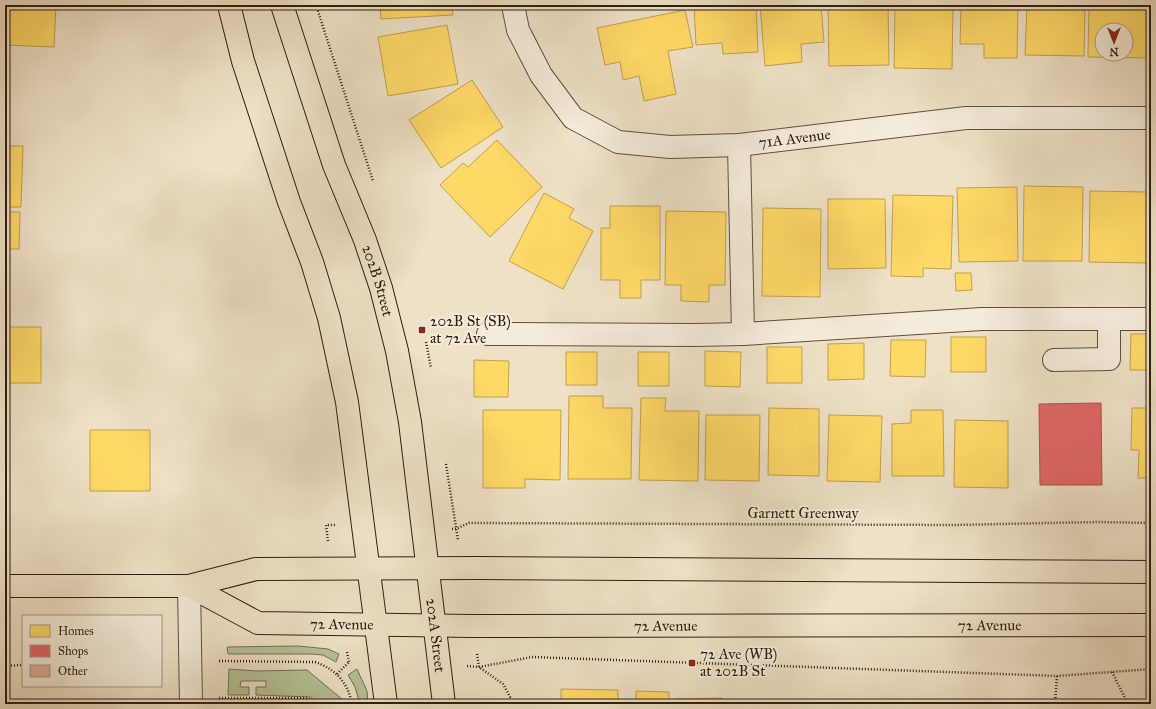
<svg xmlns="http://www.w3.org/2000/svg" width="1156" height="709" font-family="'IM FELL Great Primer',serif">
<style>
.green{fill:#b5c397;stroke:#717154}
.homes{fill:#ffd966;stroke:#c0a14d;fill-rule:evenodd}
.shops{fill:#e06666;stroke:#aa514d}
.building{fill:#e3ae9f;stroke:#2d1f12}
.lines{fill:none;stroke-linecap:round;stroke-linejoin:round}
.minor-casing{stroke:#5d503f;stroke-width:24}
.major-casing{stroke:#2d1f12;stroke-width:24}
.path{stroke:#2d1f12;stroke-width:2.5;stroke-dasharray:1 2;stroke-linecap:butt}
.minor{stroke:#f4ecda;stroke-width:22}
.major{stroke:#eee1c6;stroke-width:22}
.poi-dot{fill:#8f2418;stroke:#f4ecda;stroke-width:1.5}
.labels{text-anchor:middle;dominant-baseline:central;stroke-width:4;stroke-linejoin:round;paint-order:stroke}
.street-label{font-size:15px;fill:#2d1f12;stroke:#f4ecda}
.poi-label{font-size:15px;fill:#2d1f12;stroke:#f4ecda;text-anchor:start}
</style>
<rect width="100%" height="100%" fill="#eee1c6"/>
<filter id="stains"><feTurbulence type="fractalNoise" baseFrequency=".005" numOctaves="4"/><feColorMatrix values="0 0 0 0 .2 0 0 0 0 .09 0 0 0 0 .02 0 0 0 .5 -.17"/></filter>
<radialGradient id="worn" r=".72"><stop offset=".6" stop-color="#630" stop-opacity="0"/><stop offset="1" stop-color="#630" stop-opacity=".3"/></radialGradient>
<path class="green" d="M 298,646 L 328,649 L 339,654 L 336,662 L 323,655 L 312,654 L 228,654 L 227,647 Z
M 229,669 L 256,671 L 307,670 L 343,700 L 344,704 L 316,704 L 316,701 L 310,697 L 256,695 L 256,687 L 266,687 L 266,681 L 241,681 L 240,687 L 249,687 L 249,695 L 228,695 Z
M 357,669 L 367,691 L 368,704 L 360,704 L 355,687 L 348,675 Z"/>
<path class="homes" d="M 5,5 L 56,5 L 54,47 L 5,45 Z
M 380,5 L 452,5 L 453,15 L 381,19 Z
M 694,5 L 756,5 L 758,52 L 723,54 L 722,43 L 696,45 Z
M 760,5 L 821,5 L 824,42 L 801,44 L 802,62 L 765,66 Z
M 828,5 L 888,5 L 889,65 L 829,66 Z
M 895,5 L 953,5 L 952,69 L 894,68 Z
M 961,5 L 1018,5 L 1017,58 L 984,58 L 984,44 L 960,44 Z
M 1027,5 L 1085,5 L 1084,56 L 1025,55 Z
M 1089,5 L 1150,5 L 1149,58 L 1088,57 ZM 1102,30 L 1126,30 L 1126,54 L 1102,54 Z
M 685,10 L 693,47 L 668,51 L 676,94 L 644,101 L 639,76 L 623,80 L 620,62 L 605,65 L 597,28 Z
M 447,25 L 458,84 L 388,96 L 378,37 Z
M 472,80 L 503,127 L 441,168 L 409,120 Z
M 497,140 L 542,187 L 490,237 L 440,185 L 463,163 L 468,167 Z
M 5,146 L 23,146 L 21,207 L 5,207 Z
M 1024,186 L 1083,187 L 1082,261 L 1023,261 Z
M 1017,187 L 1018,261 L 959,262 L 957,188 Z
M 1090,191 L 1148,192 L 1147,263 L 1089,262 Z
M 544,193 L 574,209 L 569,218 L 593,231 L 563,289 L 509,261 Z
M 893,195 L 953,196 L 951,269 L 923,268 L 923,277 L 891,276 Z
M 828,199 L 885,199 L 886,268 L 828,269 Z
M 610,206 L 660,206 L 660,280 L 641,280 L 641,298 L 620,298 L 620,280 L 601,280 L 601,228 L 610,228 Z
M 763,208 L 821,209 L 820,297 L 762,296 Z
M 666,211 L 726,212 L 725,285 L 709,285 L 709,302 L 681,301 L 681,285 L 665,285 Z
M 5,212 L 20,212 L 19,249 L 5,249 Z
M 955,273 L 971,273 L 972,290 L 956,291 Z
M 5,327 L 41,327 L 41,383 L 5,383 Z
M 1131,334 L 1151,334 L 1151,370 L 1130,370 Z
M 951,337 L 986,337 L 986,372 L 951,372 Z
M 891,340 L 926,340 L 925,377 L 890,376 Z
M 864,343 L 864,379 L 828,380 L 828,344 Z
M 767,347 L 802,347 L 802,383 L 767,383 Z
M 705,351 L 741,352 L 740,387 L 705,386 Z
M 566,352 L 597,352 L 597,385 L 566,385 Z
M 638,352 L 669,352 L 669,386 L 638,386 Z
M 474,360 L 509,361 L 508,397 L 474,397 Z
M 569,396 L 603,396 L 603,408 L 632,408 L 631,479 L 568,479 Z
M 641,398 L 666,398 L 665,411 L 699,411 L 698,481 L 639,480 Z
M 769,408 L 819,409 L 819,476 L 768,475 Z
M 1132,408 L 1151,408 L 1151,478 L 1138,478 L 1139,450 L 1131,450 Z
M 483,410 L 561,410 L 560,480 L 525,479 L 525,488 L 483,488 Z
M 911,410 L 943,410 L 944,476 L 892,476 L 892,424 L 911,423 Z
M 706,415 L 760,415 L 759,481 L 705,480 Z
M 829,415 L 882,416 L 880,482 L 827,481 Z
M 955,420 L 1008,421 L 1008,488 L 954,487 Z
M 90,430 L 150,430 L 150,491 L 90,491 Z
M 561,689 L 618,690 L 618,703 L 632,704 L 561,704 Z
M 636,691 L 669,692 L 669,704 L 636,704 Z
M 722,698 L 722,704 L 676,704 L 676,699 Z
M 838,700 L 878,700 L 878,704 L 838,704 Z
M 958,701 L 958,704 L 887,704 L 887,702 Z
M 731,703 L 790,704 L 731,704 Z
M 986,703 L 1038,704 L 986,704 Z"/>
<path class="shops" d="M 1101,403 L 1102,485 L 1040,485 L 1039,404 Z"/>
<path class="building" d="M 229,703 L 303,704 L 229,704 Z"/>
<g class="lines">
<g class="minor-casing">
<g id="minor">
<path id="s1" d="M 513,5 L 518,30 L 541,75 L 573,118 L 618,142 L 670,147 L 739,145 L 966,118 L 1151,118"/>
<path d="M 739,145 L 743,334"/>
<path d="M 488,334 L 695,335 L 743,334 L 982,319 L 1151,319"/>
<path d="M 1054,360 L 1109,359 L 1109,319"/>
<path d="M 189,586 L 191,704"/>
</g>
</g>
<g class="major-casing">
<g id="major">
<path d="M 229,5 L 243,61 L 289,202 L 312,262 L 329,318 L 347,402 L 386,704"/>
<path id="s2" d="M 282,5 L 334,165 L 365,240 L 381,288 L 397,351 L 410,422 L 444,704"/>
<path d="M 5,586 L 189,586 L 256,569 L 479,568 L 1151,572"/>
<path id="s3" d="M 189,586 L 258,623 L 472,626 L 1151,625"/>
</g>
</g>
<path class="path" d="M 316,5 L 373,181
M 426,342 L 431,368
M 446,464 L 458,540
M 452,529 L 456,529 L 469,523 L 953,525 L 1099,522 L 1151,523
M 328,541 L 326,525 L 335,525
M 347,652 L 349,662
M 477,654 L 479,667 L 503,684 L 514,704
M 219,661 L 315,662 C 336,669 348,683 352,704
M 5,666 L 23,665
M 467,666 L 479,667 L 532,657 L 1057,676 L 1151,669
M 1112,672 L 1128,704
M 337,674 L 349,662
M 219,698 L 308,698 L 313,704
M 1055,704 L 1057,676"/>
<use href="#minor" class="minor"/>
<use href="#major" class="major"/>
</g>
<g class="poi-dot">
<rect x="418" y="326" width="8" height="8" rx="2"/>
<rect x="688" y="659" width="8" height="8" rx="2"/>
</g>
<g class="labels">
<g class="street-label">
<text stroke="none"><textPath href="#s1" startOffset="358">71A Avenue</textPath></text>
<text stroke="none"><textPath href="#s2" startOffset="292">202B Street</textPath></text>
<text x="803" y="513">Garnett Greenway</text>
<text stroke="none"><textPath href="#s3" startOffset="162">72 Avenue</textPath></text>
<text stroke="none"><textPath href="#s3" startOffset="486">72 Avenue</textPath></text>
<text stroke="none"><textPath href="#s3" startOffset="810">72 Avenue</textPath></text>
<text stroke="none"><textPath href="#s2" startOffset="652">202A Street</textPath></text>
</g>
<g class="poi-label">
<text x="430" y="321">202B St (SB)<tspan x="430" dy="17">at 72 Ave</tspan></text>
<text x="700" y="654">72 Ave (WB)<tspan x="700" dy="17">at 202B St</tspan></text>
</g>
</g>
<rect width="1156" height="709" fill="none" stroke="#eee1c6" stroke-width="20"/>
<rect x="6" y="6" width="1144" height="697" fill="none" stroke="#2d1f12" stroke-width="2"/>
<rect x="10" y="10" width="1136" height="689" fill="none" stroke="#2d1f12"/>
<rect x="22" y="615" width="140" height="72" fill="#f4ecda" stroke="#a49a8a"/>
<rect x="30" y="625" width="20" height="12" fill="#ffd966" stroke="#a49a8a"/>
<text x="58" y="635" font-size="12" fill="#2d1f12">Homes</text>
<rect x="30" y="645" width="20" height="12" fill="#e06666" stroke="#a49a8a"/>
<text x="58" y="655" font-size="12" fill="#2d1f12">Shops</text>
<rect x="30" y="665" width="20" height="12" fill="#e3ae9f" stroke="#a49a8a"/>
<text x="58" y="675" font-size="12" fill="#2d1f12">Other</text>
<g transform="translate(1114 42) rotate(180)"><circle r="19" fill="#f4ecda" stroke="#a49a8a"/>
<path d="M0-3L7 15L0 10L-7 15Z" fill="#8f2418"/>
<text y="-6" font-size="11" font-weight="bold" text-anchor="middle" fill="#2d1f12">N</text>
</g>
<rect width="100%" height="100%" filter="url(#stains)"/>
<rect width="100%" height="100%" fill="url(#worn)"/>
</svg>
